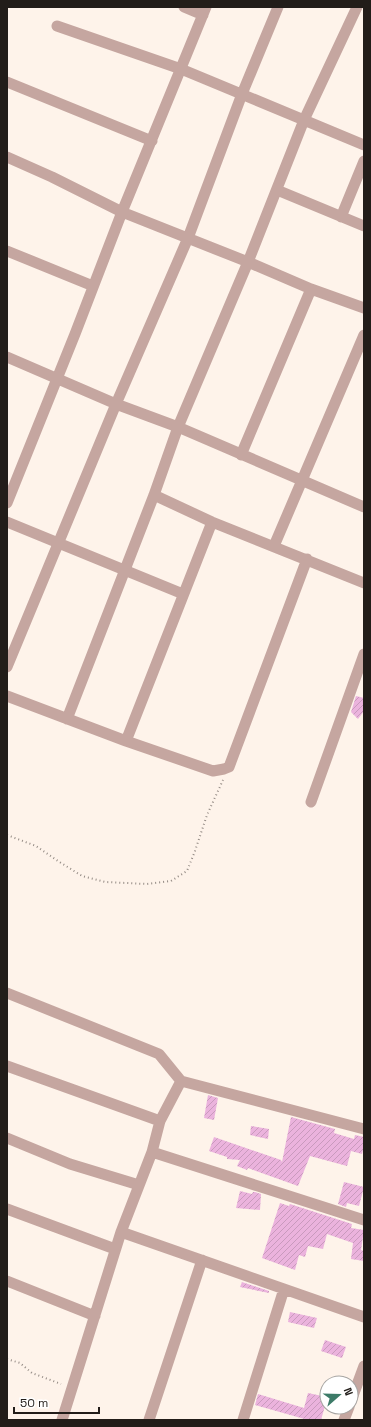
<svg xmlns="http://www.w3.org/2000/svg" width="371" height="1427" font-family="'Space Grotesk',sans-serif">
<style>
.building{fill:url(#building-hatch)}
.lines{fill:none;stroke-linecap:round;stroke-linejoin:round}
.path{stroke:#958c86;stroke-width:2;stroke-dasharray:1 3;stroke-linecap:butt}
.street{stroke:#c5a6a0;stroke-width:11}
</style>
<defs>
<pattern id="building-hatch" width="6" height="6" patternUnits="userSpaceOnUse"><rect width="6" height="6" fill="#ebb3dd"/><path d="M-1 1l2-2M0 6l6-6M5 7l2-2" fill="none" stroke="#c99abd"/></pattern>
</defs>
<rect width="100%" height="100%" fill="#fef3ea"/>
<path class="building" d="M 356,696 L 364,698 L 364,711 L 358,719 L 351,712 Z
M 208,1095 L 218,1098 L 214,1120 L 204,1118 Z
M 291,1117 L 335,1129 L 334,1133 L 354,1139 L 355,1135 L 364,1137 L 364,1146 L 362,1154 L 351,1151 L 347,1166 L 310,1156 L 298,1186 L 248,1168 L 247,1170 L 237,1166 L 240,1160 L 227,1159 L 227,1157 L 209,1151 L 214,1137 L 281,1160 L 282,1162 Z
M 251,1126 L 269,1129 L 268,1139 L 250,1135 Z
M 344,1182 L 364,1187 L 359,1206 L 347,1203 L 346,1207 L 338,1204 Z
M 240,1191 L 252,1194 L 253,1192 L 255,1192 L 261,1194 L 260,1210 L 236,1208 Z
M 280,1203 L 289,1206 L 290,1204 L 352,1224 L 351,1228 L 364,1230 L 361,1250 L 364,1251 L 364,1261 L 351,1259 L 353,1243 L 327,1234 L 323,1249 L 308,1246 L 305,1257 L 299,1255 L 295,1270 L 262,1258 Z
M 242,1282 L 269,1291 L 269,1293 L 240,1287 Z
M 290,1312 L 317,1318 L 314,1328 L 288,1322 Z
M 325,1340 L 346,1347 L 342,1358 L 321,1351 Z
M 308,1393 L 327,1397 L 327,1407 L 325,1406 L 321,1420 L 308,1420 L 255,1405 L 258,1394 L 304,1408 Z"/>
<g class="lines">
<path class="path" d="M 7,835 L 36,846 L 58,861 L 82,876 L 105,882 L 147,884 L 171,881 L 187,871 L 195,851 L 207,815 L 223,780
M 7,1359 L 20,1363 L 32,1373 L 61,1384"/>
<path class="street" d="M 184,7 L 203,15
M 57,26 L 181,69 L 364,145
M 7,82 L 152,141
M 7,157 L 52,177 L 122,212 L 248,262 L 311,289 L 364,308
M 277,190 L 364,226
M 341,217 L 364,161
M 7,251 L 93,286
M 7,357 L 116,404 L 178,427 L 364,507
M 241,455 L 311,289
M 154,495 L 212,522 L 364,583
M 7,503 L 75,334 L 122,212 L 206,7
M 7,522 L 183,594
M 212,522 L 126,741 L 213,771 L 224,769 L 229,767 L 307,559
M 274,546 L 364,335
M 7,667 L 116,404 L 188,238 L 242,94 L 278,7
M 7,696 L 126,741
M 67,719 L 154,495 L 178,427 L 248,262 L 304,120 L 357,7
M 311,802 L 364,654
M 7,993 L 159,1054 L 181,1081 L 364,1129
M 7,1066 L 160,1121
M 7,1138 L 70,1164 L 139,1185
M 152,1152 L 364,1220
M 7,1209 L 115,1249
M 121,1232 L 364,1317
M 7,1281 L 95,1316
M 351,1401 L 364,1366
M 62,1420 L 121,1232 L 152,1152 L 160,1121 L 181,1081
M 149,1420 L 202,1260
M 243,1420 L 284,1289
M 344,1420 L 349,1407"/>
</g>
<rect width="371" height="1427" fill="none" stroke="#221d19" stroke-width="16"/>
<g transform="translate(339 1395) rotate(70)"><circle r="19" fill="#ffffff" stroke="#a7a5a3"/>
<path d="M0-3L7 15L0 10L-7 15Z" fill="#3d7b68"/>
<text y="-6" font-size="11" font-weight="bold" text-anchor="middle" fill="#221d19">N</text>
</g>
<path d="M14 1407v6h85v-6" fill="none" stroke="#221d19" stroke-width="2"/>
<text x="20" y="1407" font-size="12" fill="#221d19" stroke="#ffffff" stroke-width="3" paint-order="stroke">50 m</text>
</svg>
